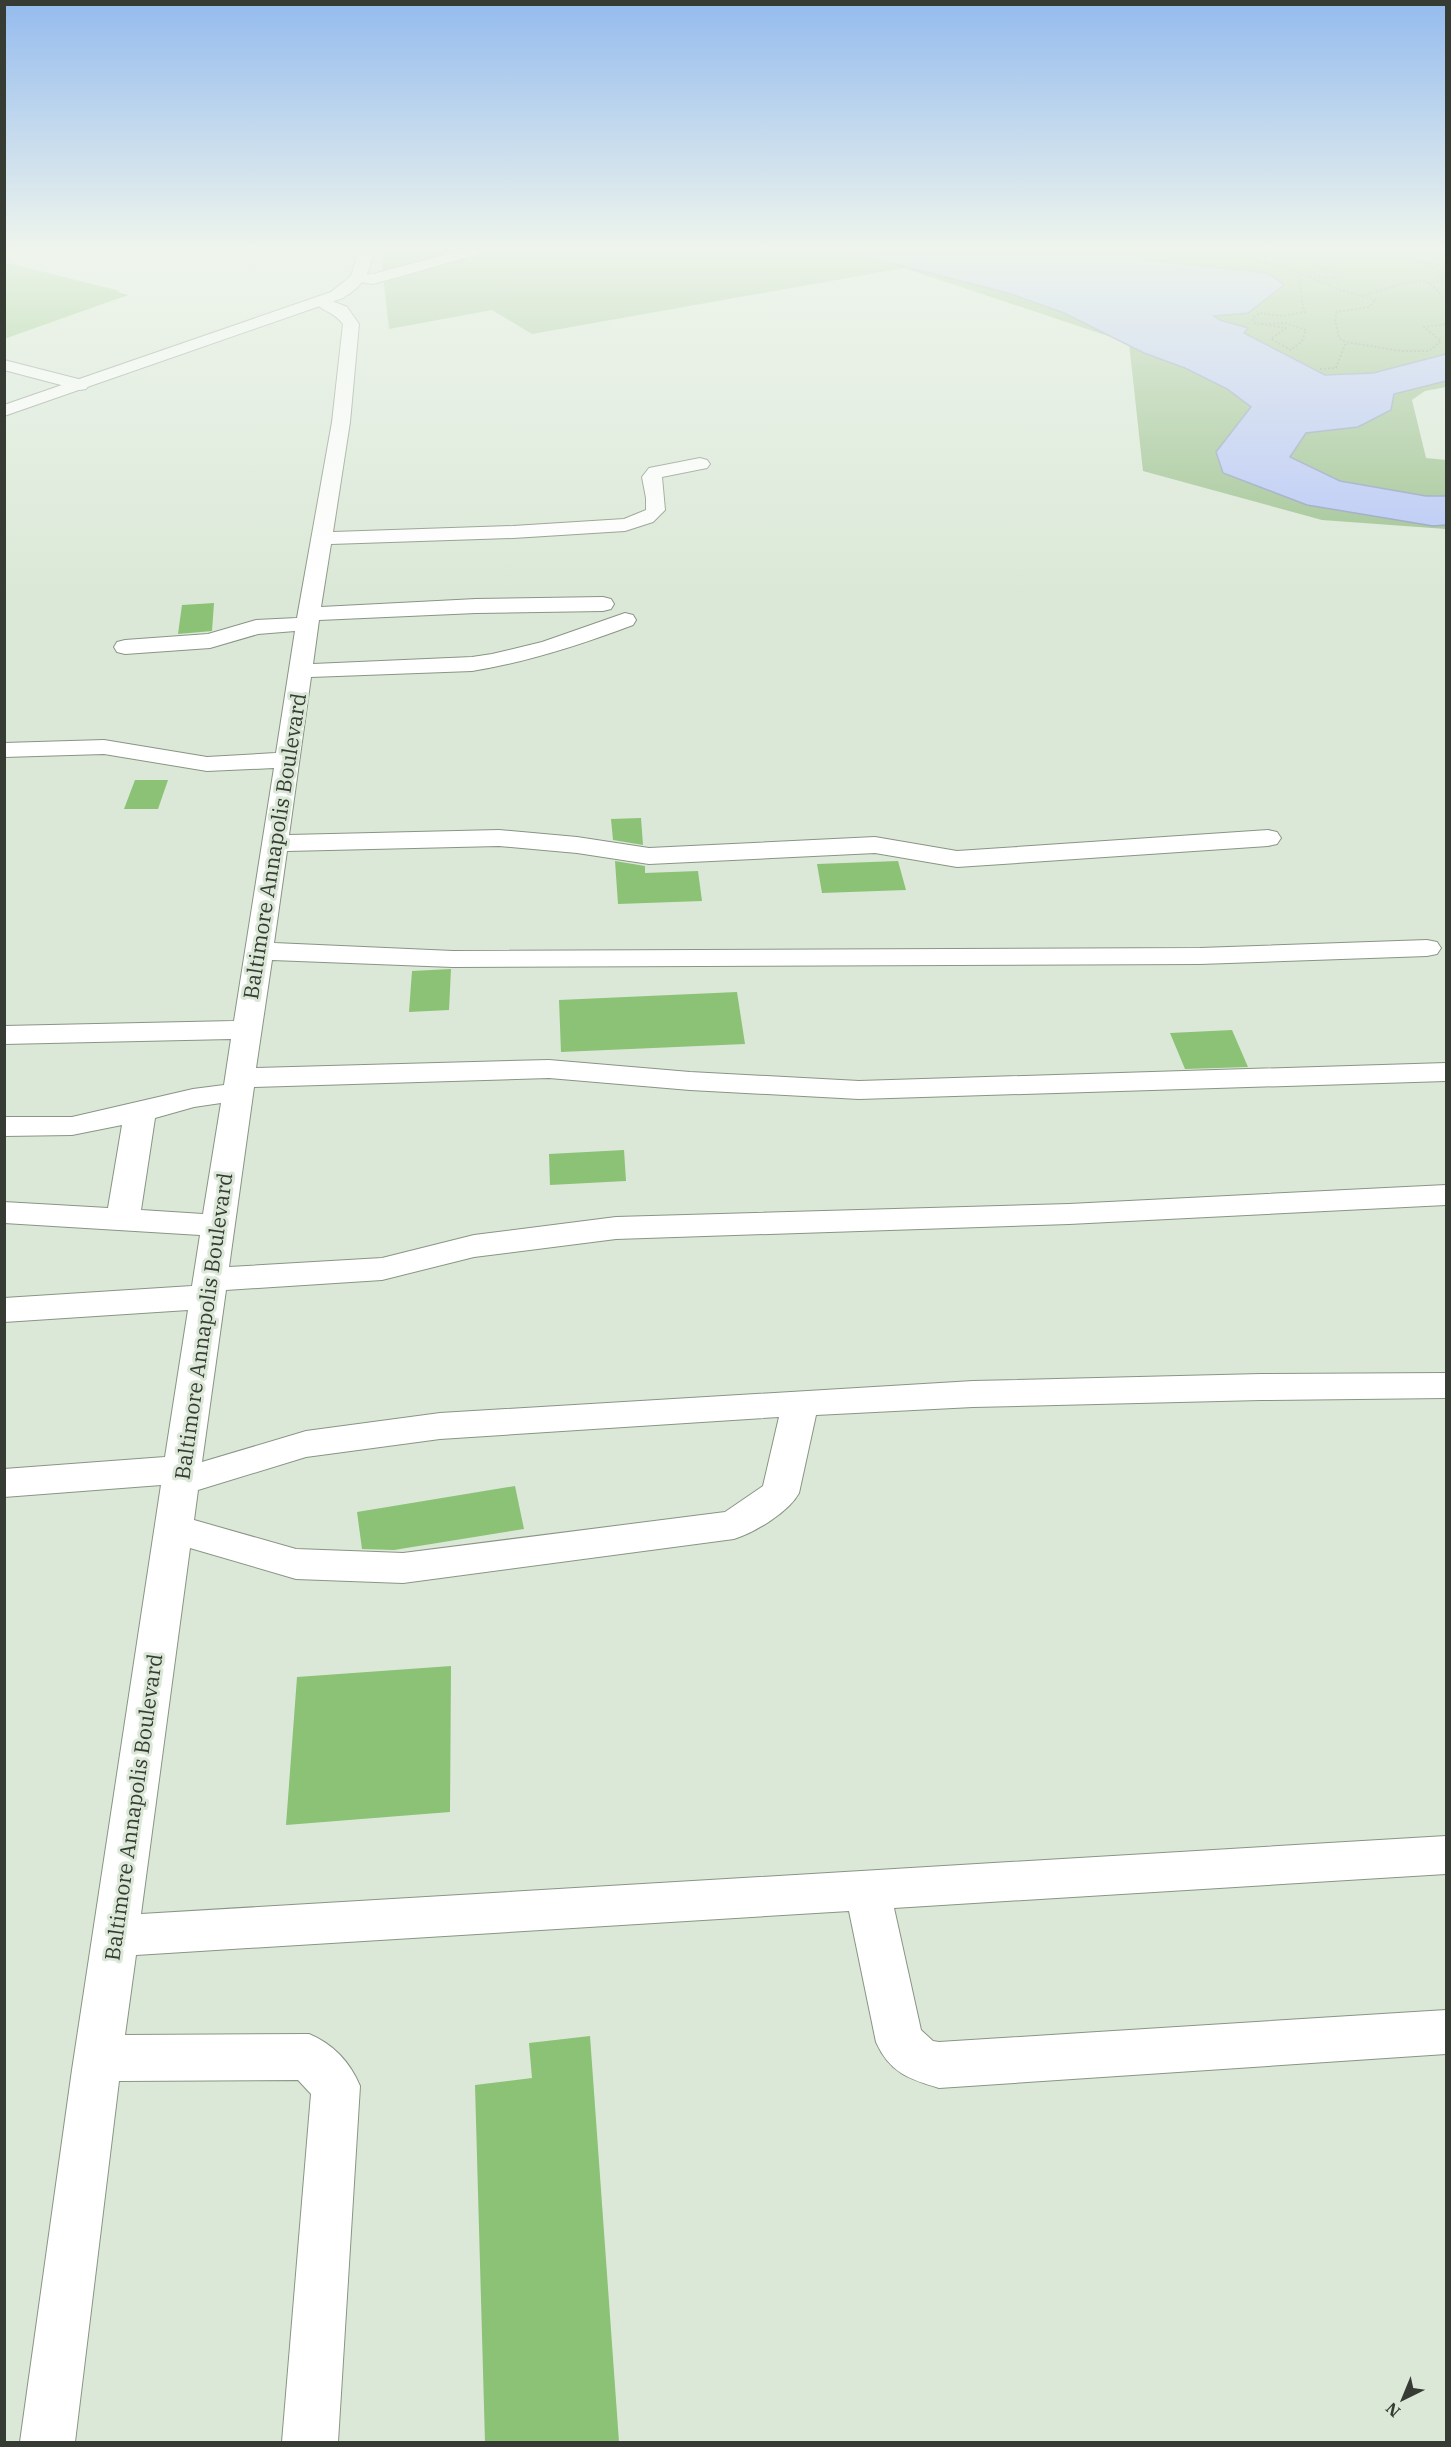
<svg xmlns="http://www.w3.org/2000/svg" width="1451" height="2447" font-family="'IBM Plex Serif',serif">
<style>
.green{fill:#9cc18e}
.water{fill:#b7c6f8;stroke:#909cbd;stroke-width:1.5}
.building{fill:#8bc275}
.lines{fill:none;stroke-linecap:round;stroke-linejoin:round}
.minor-casing{stroke:#899584;stroke-width:2}
.major-casing{stroke:#899584;stroke-width:2}
.path{stroke:#8f998c;stroke-width:2;stroke-dasharray:2 2;stroke-linecap:butt}
.minor{fill:#fff;fill-rule:evenodd}
.major{fill:#fff;fill-rule:evenodd}
.labels{text-anchor:middle;dominant-baseline:central;stroke-width:6;stroke-linejoin:round;paint-order:stroke}
.street-label{font-size:21px;fill:#363b34;stroke:#dbe8d7}
</style>
<rect width="100%" height="100%" fill="#dbe8d7"/>
<path class="green" d="M 384,250 L 1446,250 L 1446,387 L 1425,391 L 1412,400 L 1426,458 L 1446,460 L 1446,529 L 1322,520 L 1143,471 L 1129,343 L 904,268 L 532,334 L 492,310 L 389,329 L 382,264 Z"/>
<path class="water" d="M 841,250 L 1120,250 L 1146,260 L 1268,273 L 1284,285 L 1248,313 L 1214,316 L 1220,320 L 1248,328 L 1244,333 L 1325,375 L 1373,373 L 1446,354 L 1446,381 L 1394,394 L 1391,410 L 1358,427 L 1306,433 L 1290,457 L 1340,481 L 1426,496 L 1446,496 L 1446,525 L 1433,526 L 1307,505 L 1223,473 L 1216,452 L 1251,407 L 1227,389 L 1185,368 L 1144,353 L 1064,313 L 1011,294 Z"/>
<path class="building" d="M 4,262 L 120,291 L 117,292 L 128,295 L 4,339 Z
M 214,603 L 212,631 L 178,634 L 182,605 Z
M 135,780 L 168,780 L 158,809 L 124,809 Z
M 641,818 L 643,845 L 613,840 L 611,819 Z
M 615,861 L 645,866 L 645,873 L 698,871 L 702,901 L 618,904 Z
M 898,861 L 906,890 L 822,893 L 817,864 Z
M 451,969 L 449,1010 L 409,1012 L 412,971 Z
M 737,992 L 745,1044 L 561,1052 L 559,1000 Z
M 1232,1030 L 1248,1067 L 1185,1069 L 1170,1033 Z
M 624,1150 L 626,1181 L 550,1185 L 549,1154 Z
M 515,1486 L 524,1529 L 394,1550 L 362,1549 L 357,1512 Z
M 451,1666 L 450,1812 L 286,1825 L 297,1677 Z
M 590,2036 L 619,2442 L 485,2442 L 475,2085 L 532,2078 L 529,2043 Z"/>
<g class="lines">
<g class="minor-casing">
<path id="minor" d="M 462,250 L 486,250 L 483,253 L 373,284 L 353,281 L 351,278 L 353,275 L 373,274 Z
M 322,297 L 347,307 L 359,324 L 350,422 L 333,532 L 513,526 L 624,519 L 646,510 L 646,498 L 642,477 L 649,468 L 700,458 L 707,460 L 710,464 L 707,468 L 662,477 L 665,510 L 653,522 L 625,531 L 513,538 L 331,544 L 321,607 L 476,599 L 603,597 L 611,599 L 614,604 L 611,609 L 603,611 L 476,613 L 319,620 L 313,664 L 472,657 L 492,654 L 542,642 L 625,613 L 633,615 L 636,620 L 633,625 C 580,645 528,662 472,671 L 311,677 L 289,835 L 499,830 L 577,837 L 649,848 L 875,837 L 957,851 L 1268,830 L 1277,832 L 1281,838 L 1277,844 L 1268,846 L 957,867 L 875,853 L 649,864 L 577,853 L 499,846 L 287,851 L 274,943 L 453,951 L 1200,948 L 1427,940 L 1437,942 L 1441,948 L 1437,954 L 1427,956 L 1200,964 L 453,967 L 272,960 L 256,1068 L 549,1060 L 690,1072 L 859,1081 L 1446,1063 L 1446,1081 L 859,1099 L 690,1090 L 549,1078 L 254,1087 L 229,1267 L 382,1258 L 474,1235 L 616,1217 L 1069,1204 L 1446,1185 L 1446,1205 L 1069,1224 L 616,1239 L 474,1257 L 382,1280 L 226,1290 L 202,1462 L 306,1431 L 440,1413 L 973,1381 L 1261,1374 L 1446,1373 L 1446,1398 L 1261,1400 L 973,1407 L 816,1415 L 799,1493 C 789,1512 754,1533 734,1539 L 403,1583 L 296,1579 L 190,1548 L 141,1914 L 1446,1836 L 1446,1874 L 894,1908 L 921,2030 L 933,2041 L 939,2042 L 1446,2010 L 1446,2054 L 939,2088 C 909,2079 890,2073 876,2042 L 849,1911 L 136,1955 L 125,2035 L 309,2034 C 333,2044 350,2062 360,2086 L 338,2442 L 282,2442 L 311,2094 L 298,2080 L 119,2081 L 75,2442 L 20,2442 L 72,2070 L 161,1485 L 4,1497 L 4,1469 L 165,1457 L 188,1310 L 4,1322 L 4,1298 L 192,1286 L 200,1235 L 4,1223 L 4,1202 L 108,1208 L 122,1125 L 72,1135 L 4,1136 L 4,1117 L 72,1117 L 193,1089 L 224,1085 L 231,1039 L 4,1044 L 4,1026 L 234,1021 L 274,768 L 207,771 L 104,754 L 4,757 L 4,743 L 104,740 L 207,757 L 276,753 L 295,631 L 258,634 L 210,648 L 125,654 L 117,652 L 114,647 L 117,642 L 125,640 L 208,634 L 256,620 L 297,618 L 332,422 L 343,324 C 333,311 323,312 314,302 L 316,299 ZM 221,1103 L 203,1214 L 141,1210 L 155,1118 L 194,1107 ZM 779,1417 L 763,1486 L 725,1512 L 403,1553 L 296,1549 L 194,1520 L 198,1490 L 306,1457 L 440,1439 Z
M 4,360 L 86,381 L 89,385 L 86,389 L 80,390 L 4,370 Z"/>
</g>
<g class="major-casing">
<path id="major" d="M 359,250 L 374,250 C 370,273 363,286 343,298 L 4,416 L 4,405 L 331,292 L 351,276 Z"/>
</g>
<path class="path" d="M 1141,250 L 1198,254 L 1204,259 L 1220,254 L 1248,255 L 1259,262 L 1281,266 L 1346,292 L 1376,300 L 1369,307 L 1337,312 L 1335,319 L 1339,338 L 1346,342 L 1401,351 L 1429,351 L 1441,341 L 1424,327 L 1446,324
M 1368,250 L 1426,263 L 1446,280
M 1426,263 L 1446,266
M 1310,276 L 1342,279 L 1343,275 L 1313,264 L 1318,258 L 1318,250
M 1429,283 L 1446,280
M 1361,296 C 1377,292 1417,276 1429,283 C 1435,287 1441,295 1446,300
M 1261,324 L 1284,323 L 1306,330 L 1302,341 L 1291,350 L 1271,339 L 1286,328 L 1254,323 L 1253,318 L 1260,313 L 1282,316 L 1305,312 C 1301,304 1301,283 1299,272
M 1320,369 L 1336,368 L 1346,342"/>
<use href="#minor" class="minor"/>
<use href="#major" class="major"/>
</g>
<linearGradient id="sky" x2="0" y2="1"><stop stop-color="#94bbee"/><stop offset="0.42" stop-color="#eff5ed"/><stop offset="1" stop-color="#eff5ed" stop-opacity="0"/></linearGradient>
<rect width="1451" height="592" fill="url(#sky)"/>
<g class="labels">
<g class="street-label">
<text transform="translate(274 846) rotate(-81)">Baltimore Annapolis Boulevard</text>
<text transform="translate(203 1326) rotate(-82)">Baltimore Annapolis Boulevard</text>
<text transform="translate(133 1807) rotate(-82)">Baltimore Annapolis Boulevard</text>
</g>
</g>
<rect width="1451" height="2447" fill="none" stroke="#363b34" stroke-width="12"/>
<g transform="translate(1403 2399) rotate(223)" stroke="#dbe8d7" stroke-width="4.5" paint-order="stroke">
<path d="M0-4.5L10 22L0 15L-10 22Z" fill="#363b34"/>
<text y="-9" font-size="16" font-weight="bold" text-anchor="middle" fill="#363b34">N</text>
</g>
</svg>
